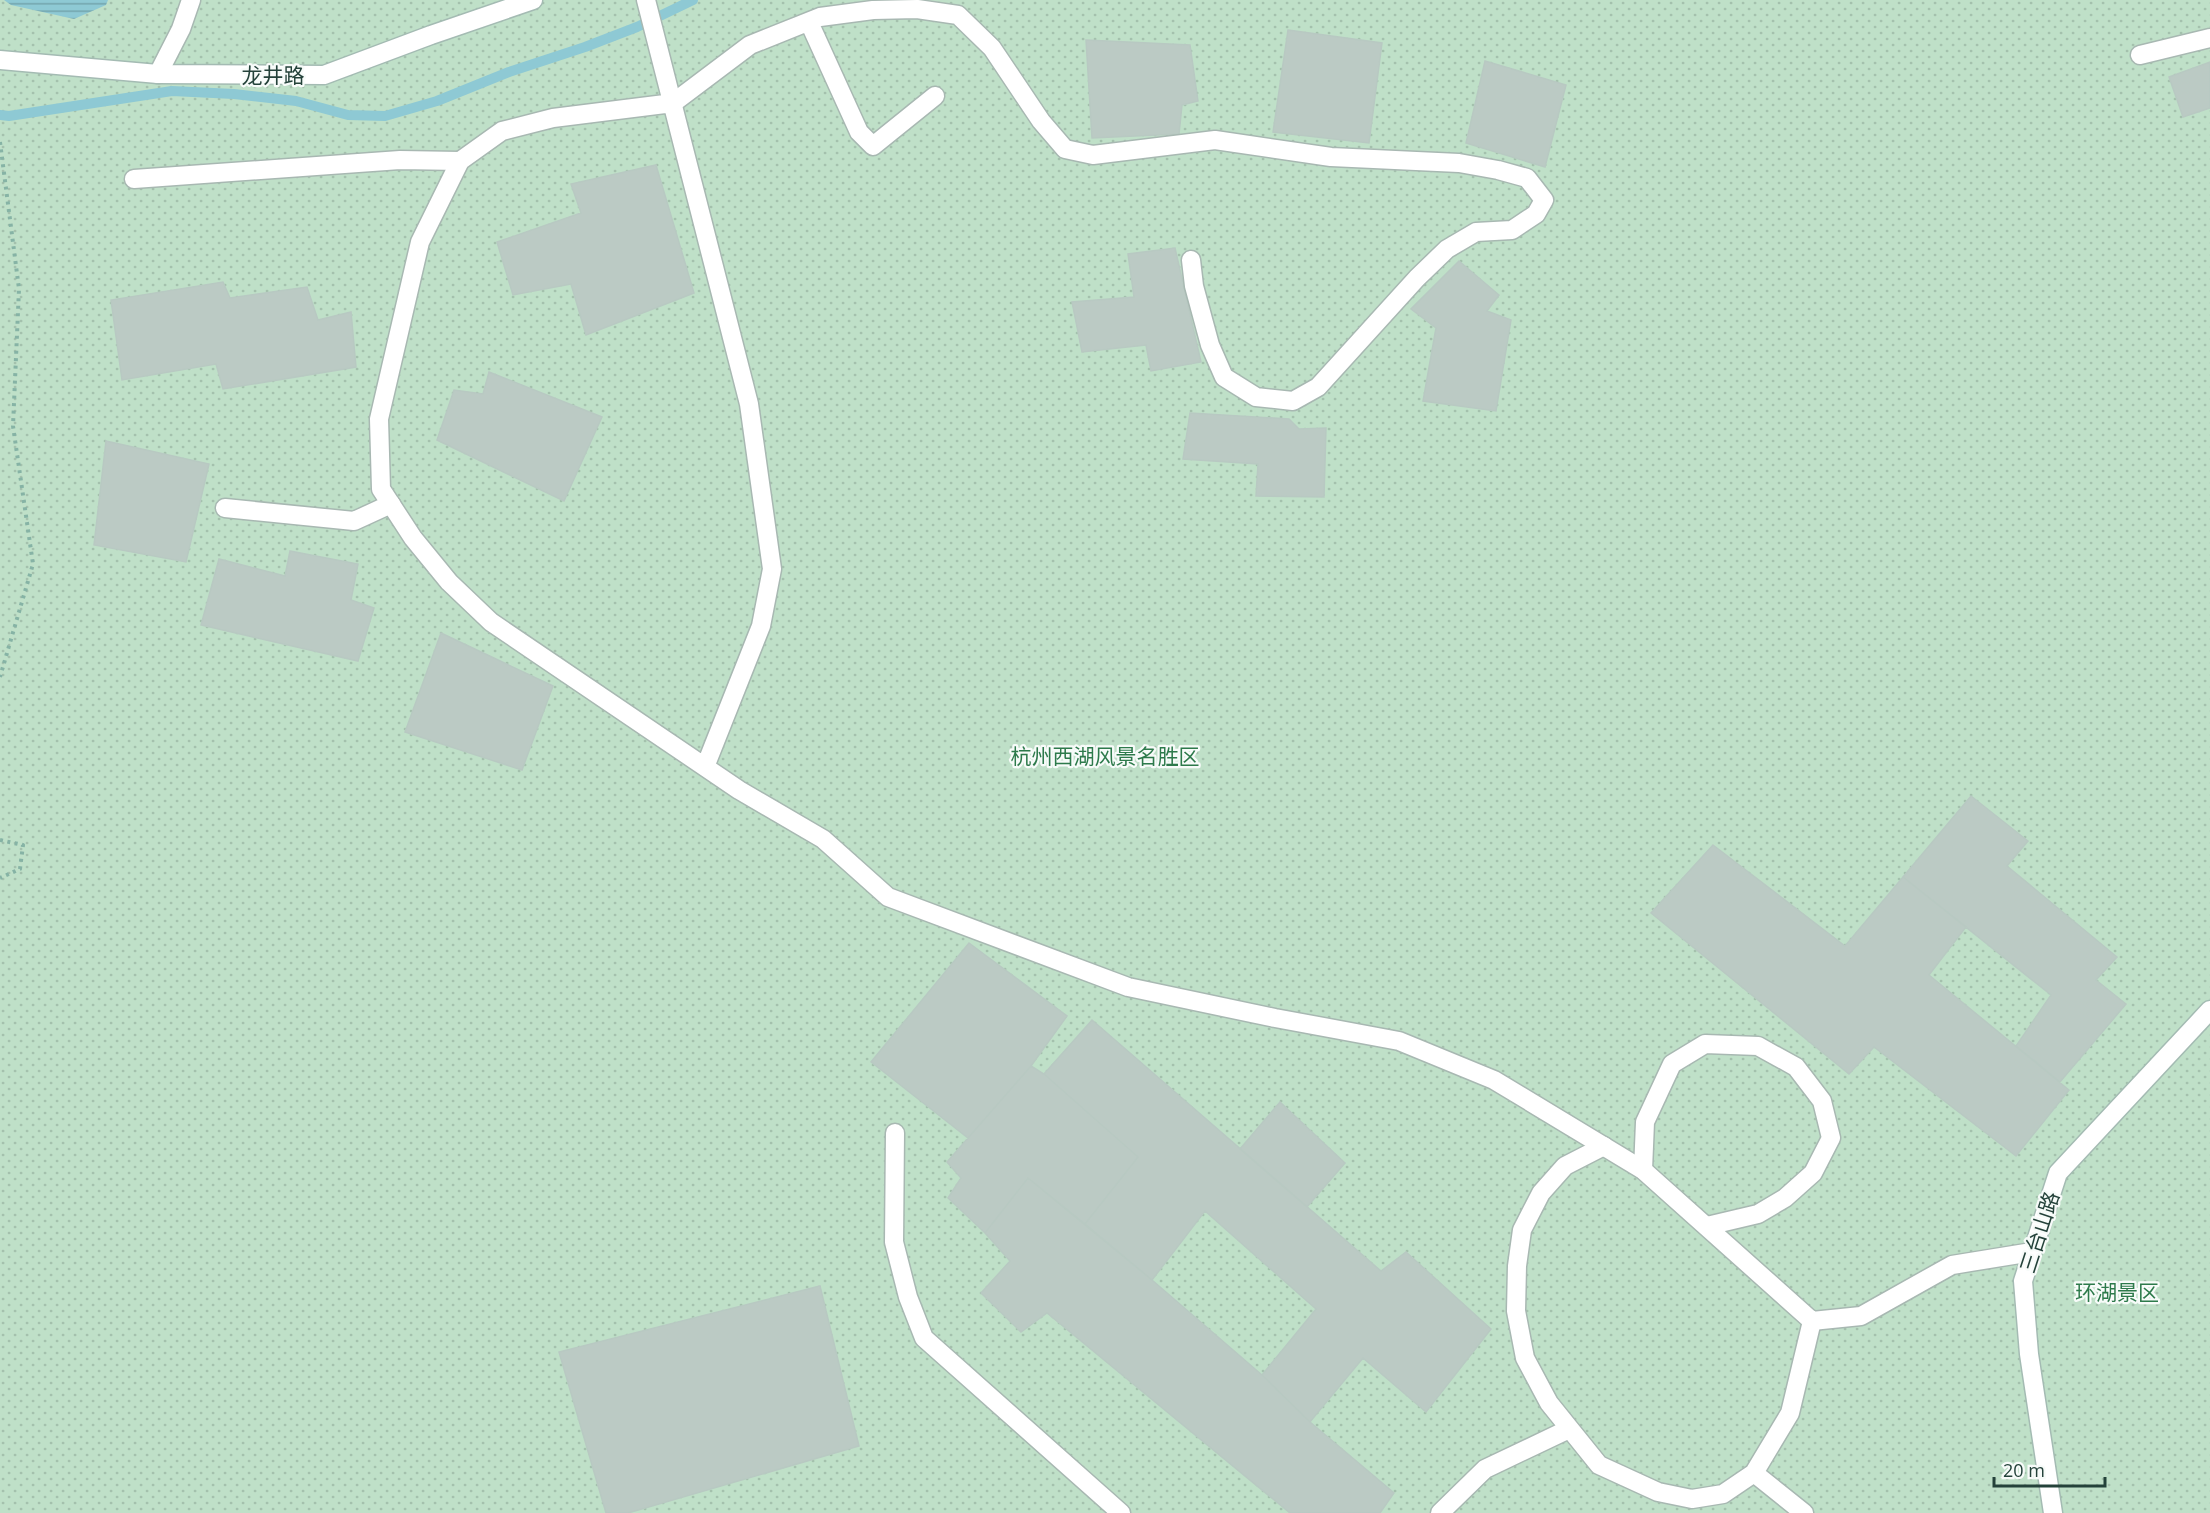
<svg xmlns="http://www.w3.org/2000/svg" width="2210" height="1513" font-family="'Open Sans','Noto Sans SC',sans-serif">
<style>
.park{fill:url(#park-dots)}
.water{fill:url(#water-rules)}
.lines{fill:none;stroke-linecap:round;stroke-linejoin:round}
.stream{stroke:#8ec9d4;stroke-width:10}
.building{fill:#bbcac4;stroke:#b8c9c2;stroke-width:1.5}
.lane-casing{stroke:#a8b8b2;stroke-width:21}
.street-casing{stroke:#a8b8b2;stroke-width:21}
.secondary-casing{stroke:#a4bbb3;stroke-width:21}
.path{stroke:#86b3a5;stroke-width:4;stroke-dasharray:3 4.5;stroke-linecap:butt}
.lane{stroke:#fff;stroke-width:18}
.street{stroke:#fff;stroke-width:18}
.secondary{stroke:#fff;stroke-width:18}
.labels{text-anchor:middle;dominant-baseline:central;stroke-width:4.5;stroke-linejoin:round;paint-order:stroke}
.street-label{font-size:21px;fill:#24423a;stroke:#f7fbf9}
.park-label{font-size:21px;fill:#2d7a4b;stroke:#f7fbf9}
</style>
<defs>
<pattern id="park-dots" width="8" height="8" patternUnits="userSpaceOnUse" patternTransform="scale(1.5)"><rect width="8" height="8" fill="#bfe0c8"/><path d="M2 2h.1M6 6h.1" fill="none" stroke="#a4c1ad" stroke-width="1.8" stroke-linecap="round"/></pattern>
<pattern id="water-rules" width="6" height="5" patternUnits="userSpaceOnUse" patternTransform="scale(1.5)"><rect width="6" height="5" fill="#8ec9d4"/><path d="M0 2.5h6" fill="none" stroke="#74a5ad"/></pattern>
</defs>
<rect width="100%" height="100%" fill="#e6efeb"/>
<path class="park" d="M 0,0 L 2210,0 L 2210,1513 L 0,1513 Z"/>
<path class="water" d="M 4,0 L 108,0 L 106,5 L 74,19 L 11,5 Z"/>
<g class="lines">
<path class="stream" d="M 0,115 L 9,116 L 172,91 L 234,94 L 296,101 L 348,115 L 385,116 L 437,101 L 509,72 L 585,47 L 637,27 L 693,0"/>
</g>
<path class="building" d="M 1288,30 L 1382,43 L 1369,143 L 1273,132 Z
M 1086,40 L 1190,45 L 1198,101 L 1182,105 L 1179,134 L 1092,138 Z
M 1485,61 L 1566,85 L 1545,167 L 1466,143 Z
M 2210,62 L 2210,108 L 2183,117 L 2169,77 Z
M 656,165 L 694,293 L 586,335 L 571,284 L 513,295 L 497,242 L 581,213 L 571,184 Z
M 1175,248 L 1201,362 L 1151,371 L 1146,345 L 1082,352 L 1072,302 L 1134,297 L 1128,254 Z
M 1459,261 L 1499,295 L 1487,311 L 1511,320 L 1496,411 L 1423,401 L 1436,328 L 1411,309 Z
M 223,282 L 230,298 L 307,287 L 318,320 L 351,312 L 356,367 L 223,389 L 216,364 L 122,380 L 111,300 Z
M 489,372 L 602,417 L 564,501 L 437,440 L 454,390 L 483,394 Z
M 1190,413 L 1289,419 L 1299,429 L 1326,428 L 1324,497 L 1256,496 L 1258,464 L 1183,459 Z
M 106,441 L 209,464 L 186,562 L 94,545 Z
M 290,551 L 358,564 L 351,600 L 374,608 L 358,661 L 201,625 L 219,559 L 285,576 Z
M 441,633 L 553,686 L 522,770 L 405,732 Z
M 1971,796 L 2028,841 L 2007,866 L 2117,957 L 2096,980 L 2126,1004 L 2060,1082 L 2016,1046 L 2051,995 L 1903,877 Z
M 1713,845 L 1845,946 L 1903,877 L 1966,927 L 1929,975 L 2069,1090 L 2016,1156 L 1874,1047 L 1849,1074 L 1651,913 Z
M 969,943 L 1067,1016 L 1031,1066 L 968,1138 L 871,1062 Z
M 1092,1020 L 1381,1271 L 1406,1252 L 1491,1329 L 1426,1412 L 1363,1358 L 1310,1422 L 1262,1375 L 1316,1309 L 1205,1211 L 1152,1280 L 1085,1224 L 1138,1157 L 1044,1074 Z
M 1031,1066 L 1044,1074 L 1138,1157 L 1085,1224 L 1028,1178 L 985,1233 L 948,1198 L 961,1178 L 947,1162 Z
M 1280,1102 L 1345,1163 L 1307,1207 L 1240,1149 Z
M 1028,1178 L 1152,1280 L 1262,1375 L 1310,1422 L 1394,1493 L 1380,1513 L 1290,1513 L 1047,1313 L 1021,1332 L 981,1293 L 1010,1261 L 985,1233 Z
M 820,1286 L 859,1446 L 628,1513 L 606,1513 L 559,1352 Z"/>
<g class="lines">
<g class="lane-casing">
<path id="lane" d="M 809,22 L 859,132 L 873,146 L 935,96
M 2140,55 L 2210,38
M 673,103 L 750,45 L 820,17 L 873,10 L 917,9 L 958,15 L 992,48 L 1041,121 L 1065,149 L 1093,155 L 1215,140 L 1331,157 L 1459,163 L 1498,170 L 1527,178 L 1544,200 L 1536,214 L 1512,230 L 1476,232 L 1447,249 L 1417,278 L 1318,387 L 1293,401 L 1256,397 L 1224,377 L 1210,345 L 1194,286 L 1191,260
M 134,179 L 400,160 L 460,161
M 225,508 L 354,521 L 391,504
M 895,1133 L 894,1242 L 908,1297 L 924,1338 L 1121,1513
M 1604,1146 L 1565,1166 L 1541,1193 L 1522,1230 L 1517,1266 L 1516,1311 L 1525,1358 L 1549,1403 L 1599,1465 L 1658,1492 L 1692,1499 L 1723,1494 L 1754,1473
M 1643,1170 L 1645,1122 L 1672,1064 L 1705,1044 L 1758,1046 L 1796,1067 L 1822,1101 L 1831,1138 L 1813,1173 L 1785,1198 L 1758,1214 L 1707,1226
M 1440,1513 L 1485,1469 L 1569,1429
M 1804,1513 L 1754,1473 L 1790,1413 L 1812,1321"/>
</g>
<g class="street-casing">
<path id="street" d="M 646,0 L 749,404 L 772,569 L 761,626 L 705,767
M 158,74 L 181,29 L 191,0
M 673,103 L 553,118 L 502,131 L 460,161 L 420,242 L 379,419 L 381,489 L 413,538 L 449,582 L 491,622 L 739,790 L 823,839 L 888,897 L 1128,987 L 1275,1018 L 1399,1041 L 1494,1080 L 1643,1170 L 1812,1321 L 1861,1316 L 1952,1265 L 2032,1252"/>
</g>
<g class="secondary-casing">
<path id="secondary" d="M 0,60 L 158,74 L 324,75 L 431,35 L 533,0
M 2053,1513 L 2029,1354 L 2023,1281 L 2058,1173 L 2210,1010"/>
</g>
<path class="path" d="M 0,142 L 19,289 L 13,426 L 33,564 L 0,677
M 0,840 L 23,845 L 20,869 L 0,878"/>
<use href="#lane" class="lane"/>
<use href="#street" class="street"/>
<use href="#secondary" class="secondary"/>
</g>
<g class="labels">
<g class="street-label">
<text x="273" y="75">龙井路</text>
<text transform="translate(2039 1232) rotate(-72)">三台山路</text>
</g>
<g class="park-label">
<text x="1105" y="756">杭州西湖风景名胜区</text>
<text x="2117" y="1292">环湖景区</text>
</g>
</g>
<path d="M1994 1477v9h111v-9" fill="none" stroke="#24423a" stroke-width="3"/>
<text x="2003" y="1477" font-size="18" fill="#24423a" stroke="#f7fbf9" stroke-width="4.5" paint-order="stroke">20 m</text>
</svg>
